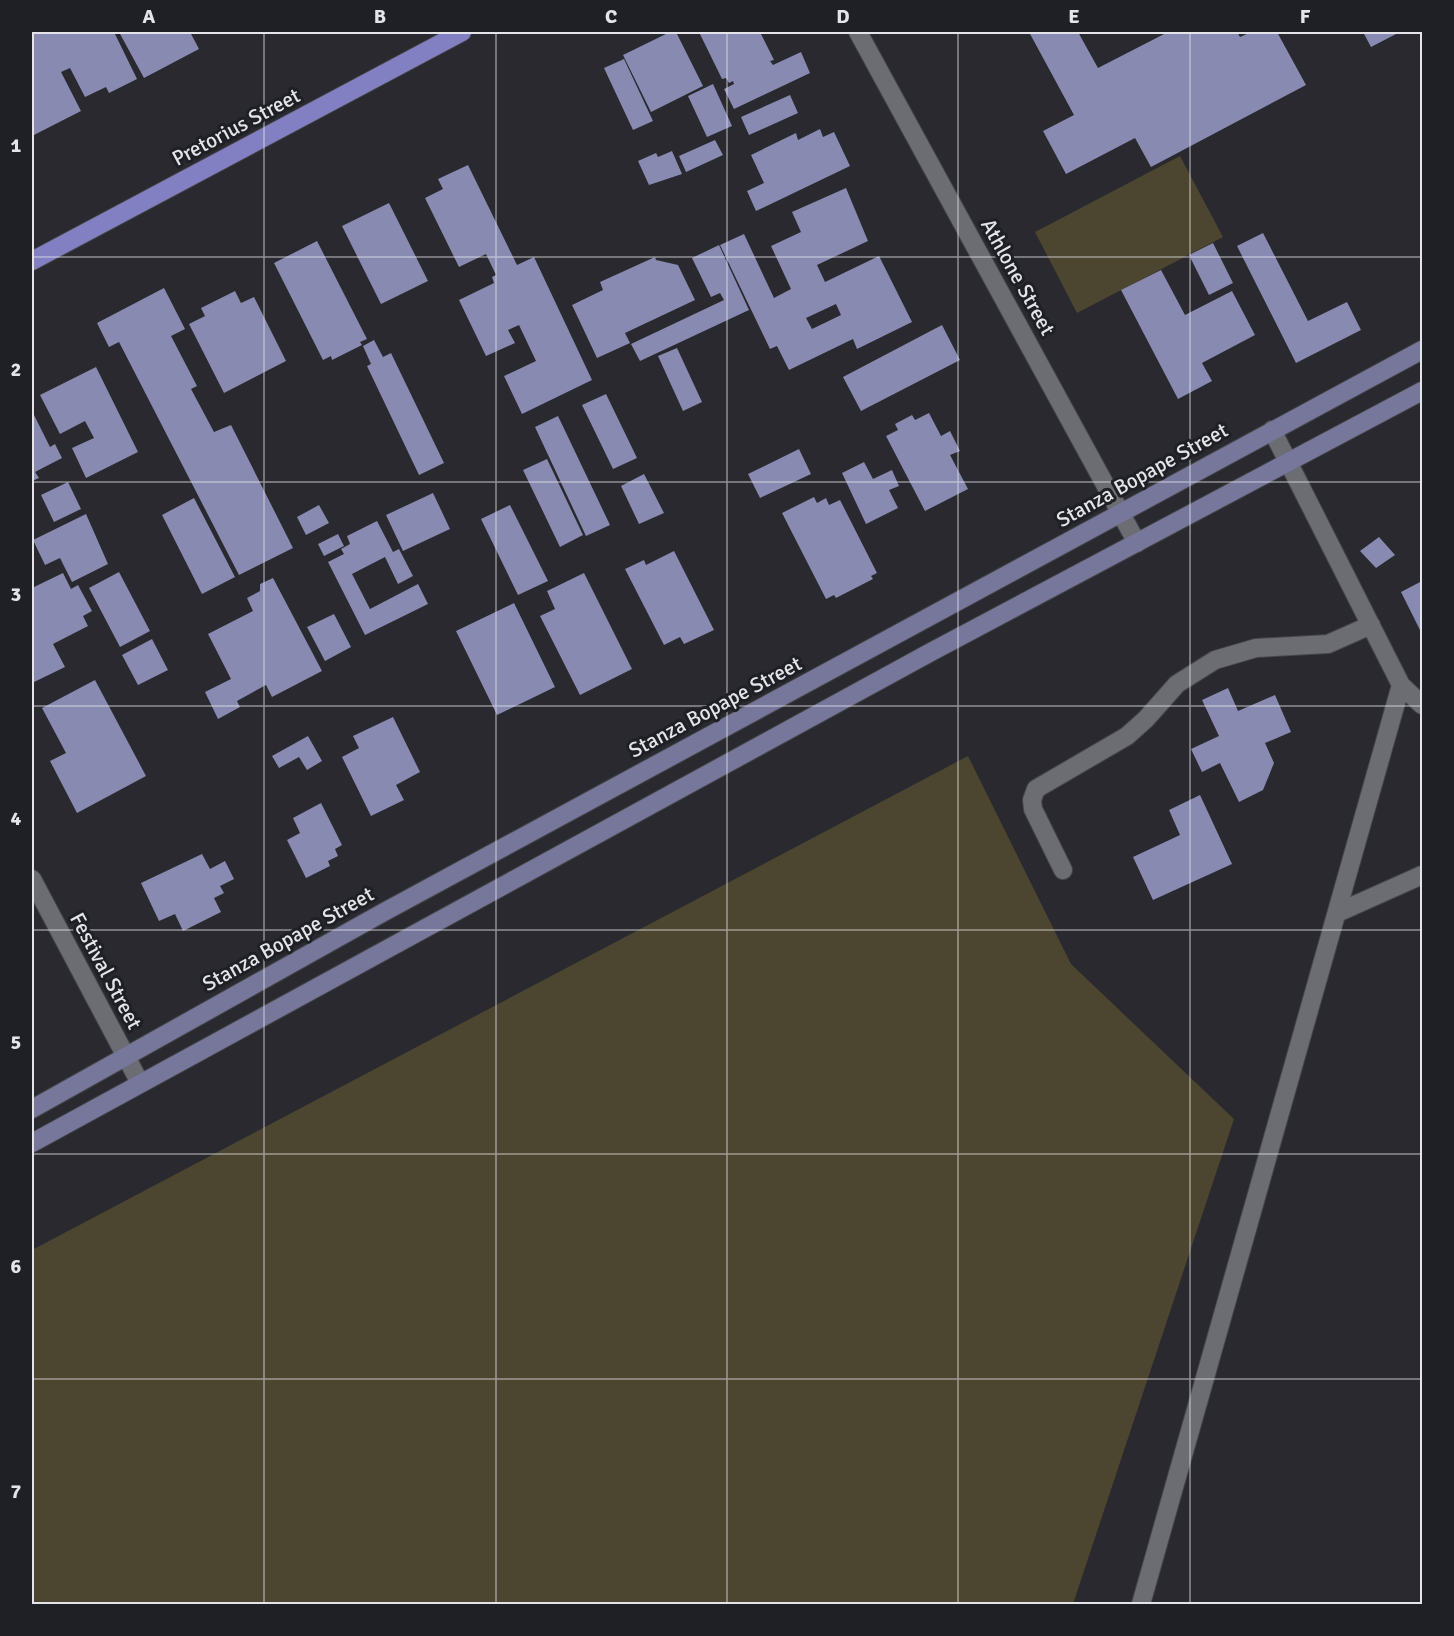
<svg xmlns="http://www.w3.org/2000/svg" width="1454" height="1636" font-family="Signika,sans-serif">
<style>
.green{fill:#4c452f}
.building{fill:#888ab1;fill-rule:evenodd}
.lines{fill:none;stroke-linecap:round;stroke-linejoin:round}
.minor-casing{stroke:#454549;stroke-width:20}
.secondary-casing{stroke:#454549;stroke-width:20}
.primary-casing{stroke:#454549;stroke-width:20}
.minor{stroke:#6c6c73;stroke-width:18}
.secondary{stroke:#77769b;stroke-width:18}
.primary{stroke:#8280c2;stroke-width:18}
.grid{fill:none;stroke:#e5e5e9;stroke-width:1.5;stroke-opacity:0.55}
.labels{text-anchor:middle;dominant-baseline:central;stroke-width:6;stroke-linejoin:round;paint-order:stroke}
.street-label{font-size:21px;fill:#e5e5e9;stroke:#1f2025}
.neatline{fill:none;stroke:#e5e5e9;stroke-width:2}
.grid-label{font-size:20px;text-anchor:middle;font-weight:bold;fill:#e5e5e9}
</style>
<rect width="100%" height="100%" fill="#29292f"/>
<path class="green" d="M 1180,156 L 1223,237 L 1077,313 L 1035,232 Z
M 968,756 L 1071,964 L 1234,1119 L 1073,1604 L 32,1604 L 32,1250 Z"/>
<path class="building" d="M 32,32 L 50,32 L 52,34 L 57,32 L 114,32 L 137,79 L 109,93 L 106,87 L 85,97 L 70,68 L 61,72 L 81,111 L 32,136 Z
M 119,32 L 190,32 L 199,49 L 144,78 Z
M 670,32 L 676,32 L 703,86 L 651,112 L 623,55 Z
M 699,32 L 767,32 L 761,34 L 774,60 L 770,61 L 773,65 L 801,52 L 810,73 L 734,109 L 724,89 L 734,84 L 733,81 L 729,83 L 726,78 L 722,79 Z
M 1029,32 L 1078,32 L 1098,68 L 1168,32 L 1237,32 L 1240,37 L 1251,32 L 1277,32 L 1306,85 L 1151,167 L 1135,138 L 1066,174 L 1043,131 L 1074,115 Z
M 1363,32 L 1400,32 L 1371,47 Z
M 624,59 L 653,121 L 633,130 L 604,68 Z
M 713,84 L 732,126 L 707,137 L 688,96 Z
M 790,95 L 798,113 L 749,135 L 741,117 Z
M 820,129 L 823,137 L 834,132 L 850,166 L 756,211 L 747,191 L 764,183 L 751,155 L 796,133 L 798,140 Z
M 715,140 L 723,155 L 686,172 L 679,156 Z
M 672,151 L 682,174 L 649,185 L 638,161 L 656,153 L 658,157 Z
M 468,165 L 517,265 L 534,257 L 592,380 L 522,414 L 504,376 L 536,361 L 519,325 L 508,330 L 515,343 L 486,356 L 459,300 L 494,283 L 492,277 L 496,275 L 486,254 L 459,267 L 425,198 L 443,189 L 438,179 Z
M 846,188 L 868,241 L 817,265 L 825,282 L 879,256 L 912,322 L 857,349 L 853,339 L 789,370 L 777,346 L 770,349 L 720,245 L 744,234 L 774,298 L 791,289 L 771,246 L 801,232 L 792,212 ZM 836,304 L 841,315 L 812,329 L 806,318 Z
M 389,203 L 428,281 L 381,304 L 342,226 Z
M 1263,233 L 1308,321 L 1347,302 L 1361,330 L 1296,363 L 1237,246 Z
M 317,241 L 367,339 L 360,342 L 362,345 L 332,360 L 331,356 L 323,360 L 274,263 Z
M 1213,243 L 1233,283 L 1209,295 L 1189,255 Z
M 719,245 L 749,310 L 640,361 L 631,344 L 724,300 L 720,293 L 711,297 L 692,258 Z
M 655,257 L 656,260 L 678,265 L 695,300 L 625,333 L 630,343 L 597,358 L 572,305 L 603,290 L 600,282 Z
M 1161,270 L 1185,315 L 1232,291 L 1255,335 L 1202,363 L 1212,381 L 1178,399 L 1121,290 Z
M 164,288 L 185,329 L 171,336 L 197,386 L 191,389 L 214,432 L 231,425 L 293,548 L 239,575 L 119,342 L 109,347 L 97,323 Z
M 235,291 L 241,303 L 254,297 L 286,361 L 224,393 L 189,324 L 205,316 L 201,308 Z
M 942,325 L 960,360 L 861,411 L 843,377 Z
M 374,340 L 383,357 L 391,353 L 444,463 L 419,475 L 367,366 L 371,364 L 363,346 Z
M 677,348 L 702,402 L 683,411 L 658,356 Z
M 96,367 L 138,452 L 86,478 L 72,448 L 94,438 L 85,421 L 60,434 L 40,395 Z
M 606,394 L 637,458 L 613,469 L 582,405 Z
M 929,413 L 941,436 L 950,431 L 960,451 L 950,455 L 968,489 L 925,511 L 886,436 L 898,430 L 895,424 L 912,415 L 915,420 Z
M 34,415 L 50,447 L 55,444 L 62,458 L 35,472 L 39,478 L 32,481 L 32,416 Z
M 558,416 L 610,525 L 586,536 L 535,427 Z
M 799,449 L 811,474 L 760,498 L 748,474 Z
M 547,459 L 583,535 L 560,547 L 523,470 Z
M 864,462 L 873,479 L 892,470 L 899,486 L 889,490 L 898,508 L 866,524 L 842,473 Z
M 644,474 L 664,513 L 639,524 L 621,486 Z
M 68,482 L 81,509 L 54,522 L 41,495 Z
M 433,493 L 450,529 L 403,551 L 386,515 Z
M 814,497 L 817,503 L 826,498 L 829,505 L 840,500 L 877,573 L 871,576 L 873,579 L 836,598 L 834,595 L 826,599 L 782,513 Z
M 194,498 L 235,577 L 202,594 L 162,515 Z
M 319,505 L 329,523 L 306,535 L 297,517 Z
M 510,505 L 548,581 L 518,595 L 481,519 Z
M 86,514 L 108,564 L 72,582 L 60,558 L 45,565 L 33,540 Z
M 377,521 L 393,552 L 399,549 L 413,576 L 398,584 L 385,557 L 352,574 L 370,609 L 418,584 L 428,604 L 365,635 L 328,562 L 344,554 L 341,549 L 350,544 L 347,536 Z
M 338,534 L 344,546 L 324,556 L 318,544 Z
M 1379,537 L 1395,555 L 1376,568 L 1360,551 Z
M 674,551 L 714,630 L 684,644 L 680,637 L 664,645 L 625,569 L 644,560 L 646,565 Z
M 119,572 L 150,631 L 120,647 L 89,588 Z
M 63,573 L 71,589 L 78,585 L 92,611 L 83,616 L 88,626 L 53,644 L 65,667 L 32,683 L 32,588 Z
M 584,573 L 632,669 L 580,695 L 540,616 L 555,609 L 547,591 Z
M 273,578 L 322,671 L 272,697 L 266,685 L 237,701 L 240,707 L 218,719 L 205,692 L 231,679 L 208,634 L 253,611 L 247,598 L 260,591 L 260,584 Z
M 1422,581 L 1422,634 L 1401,592 Z
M 514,603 L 555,687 L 497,715 L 456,631 Z
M 334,614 L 351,647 L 325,661 L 307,627 Z
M 152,639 L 168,670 L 138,685 L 122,655 Z
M 95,680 L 146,776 L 77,813 L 50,761 L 66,753 L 42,708 Z
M 1228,688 L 1238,711 L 1275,695 L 1291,732 L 1265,743 L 1274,763 L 1263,790 L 1239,802 L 1220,763 L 1202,772 L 1191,749 L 1219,736 L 1202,700 Z
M 393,717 L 420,772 L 396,785 L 404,800 L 371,816 L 342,757 L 359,748 L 353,736 Z
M 308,736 L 322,761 L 307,770 L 299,757 L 279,768 L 272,756 Z
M 1200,795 L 1232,864 L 1153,900 L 1133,857 L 1180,835 L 1169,810 Z
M 321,803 L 342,845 L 335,849 L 338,856 L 328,861 L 330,866 L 306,878 L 287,840 L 300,833 L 293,818 Z
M 202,854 L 210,869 L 225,861 L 234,879 L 220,886 L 224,893 L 214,898 L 221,912 L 183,931 L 175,914 L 159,921 L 141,883 Z"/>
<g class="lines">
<g class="minor-casing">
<path id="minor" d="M 858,32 L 1137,543
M 1272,430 L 1401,685 L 1422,705
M 1063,870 L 1033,809 L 1032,800 L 1036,789 L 1127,736 L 1146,719 L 1177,684 L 1215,660 L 1256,648 L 1328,644 L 1371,625
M 32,879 L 140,1083
M 1337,913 L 1422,875
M 1141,1604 L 1401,685"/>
</g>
<g class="secondary-casing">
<path id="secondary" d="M 32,1109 L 384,912 L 1422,350
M 32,1143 L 931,652 L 1422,391"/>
</g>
<g class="primary-casing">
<path id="primary" d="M 32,261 L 462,32"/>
</g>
<use href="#minor" class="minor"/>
<use href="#secondary" class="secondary"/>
<use href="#primary" class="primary"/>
</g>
<path class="grid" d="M 264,32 L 264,1604M 496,32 L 496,1604M 727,32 L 727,1604M 958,32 L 958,1604M 1190,32 L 1190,1604M 32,257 L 1422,257M 32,482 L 1422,482M 32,706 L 1422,706M 32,930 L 1422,930M 32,1154 L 1422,1154M 32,1379 L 1422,1379"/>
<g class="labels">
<g class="street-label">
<text transform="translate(236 127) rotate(-28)">Pretorius Street</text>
<text transform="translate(1018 277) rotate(61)">Athlone Street</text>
<text transform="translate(1142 475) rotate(-29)">Stanza Bopape Street</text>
<text transform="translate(715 707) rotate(-28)">Stanza Bopape Street</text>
<text transform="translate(288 939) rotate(-29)">Stanza Bopape Street</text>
<text transform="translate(106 971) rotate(62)">Festival Street</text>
</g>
</g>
<rect width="1454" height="1636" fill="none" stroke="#1f2025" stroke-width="66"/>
<rect x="33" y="33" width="1388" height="1570" class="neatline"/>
<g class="grid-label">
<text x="149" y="23">A</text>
<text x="380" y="23">B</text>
<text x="611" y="23">C</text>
<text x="843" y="23">D</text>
<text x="1074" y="23">E</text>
<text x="1305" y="23">F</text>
<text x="16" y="152">1</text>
<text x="16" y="376">2</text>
<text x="16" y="601">3</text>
<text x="16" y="825">4</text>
<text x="16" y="1049">5</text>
<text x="16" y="1273">6</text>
<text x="16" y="1498">7</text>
</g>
</svg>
